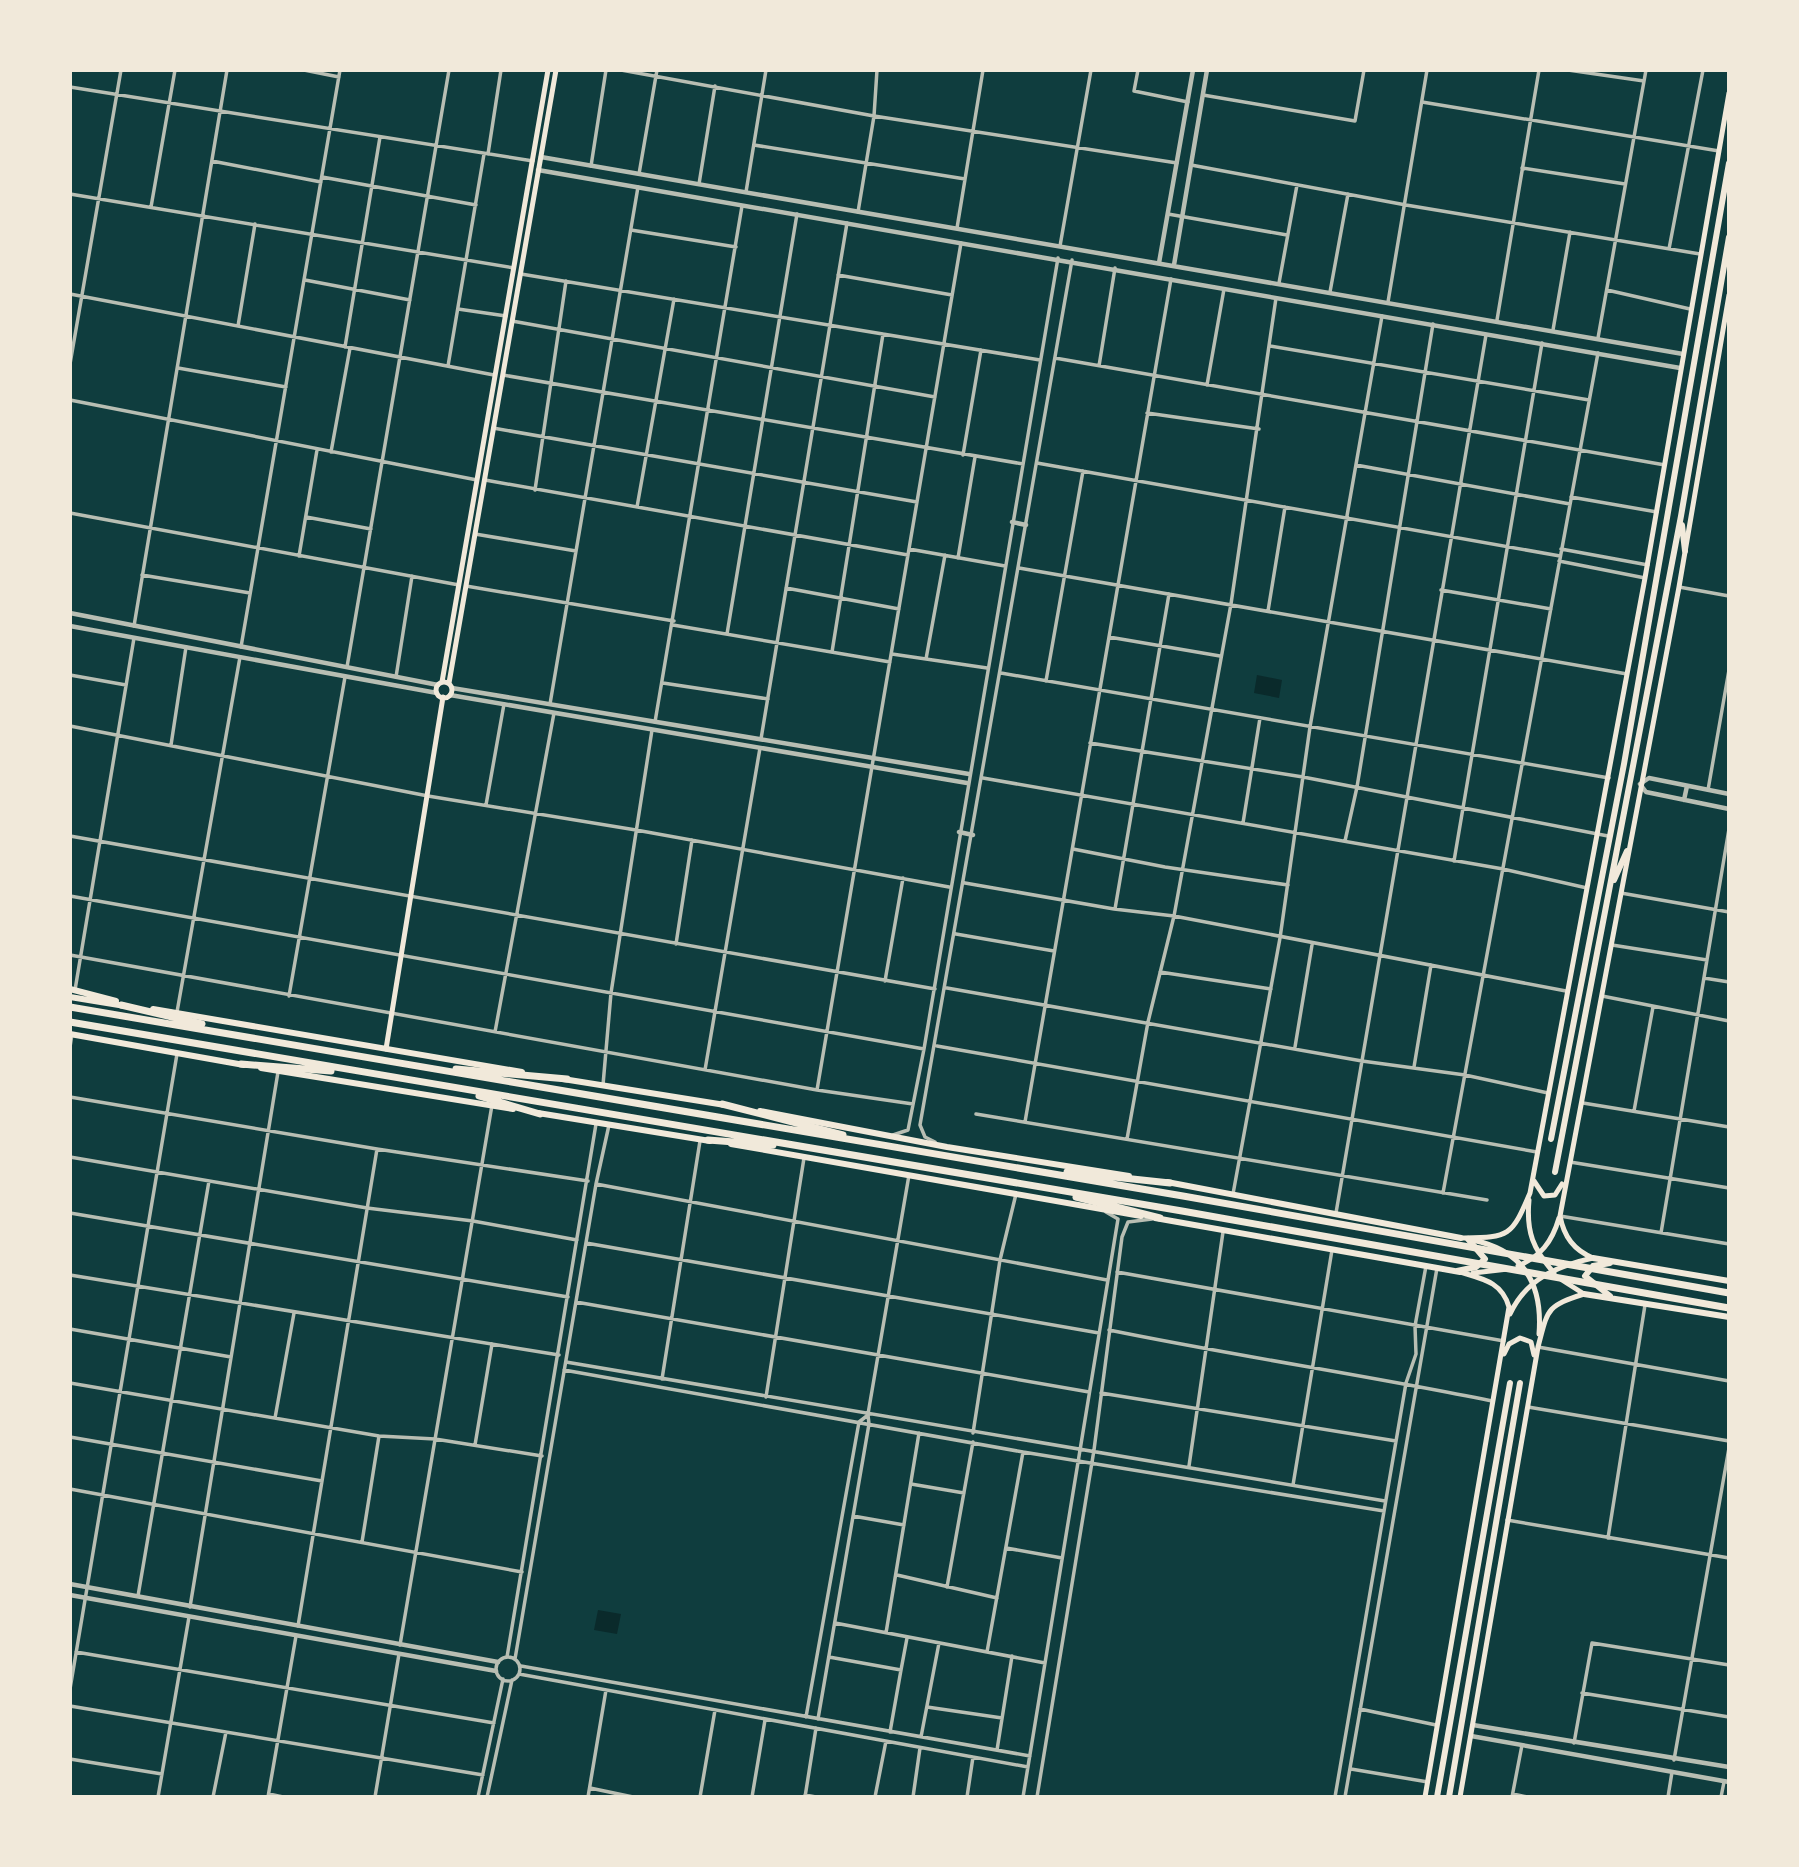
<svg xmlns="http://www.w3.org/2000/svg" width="1799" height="1867" font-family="Overpass,sans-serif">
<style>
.water{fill:#0a2a2b}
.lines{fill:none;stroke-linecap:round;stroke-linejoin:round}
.minor{stroke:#b8beb3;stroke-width:3.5}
.tertiary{stroke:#b8beb3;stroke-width:4.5}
.secondary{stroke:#f1e9da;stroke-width:5}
.primary{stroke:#f1e9da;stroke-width:6}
.motorway{stroke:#f1e9da;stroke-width:7}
</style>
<rect width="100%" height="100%" fill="#0f3d3e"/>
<path class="water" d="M 1257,675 L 1282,680 L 1279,698 L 1254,693 Z
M 598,1610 L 621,1614 L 617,1634 L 594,1630 Z"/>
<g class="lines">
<path class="minor" d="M 304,70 L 339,77
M 621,70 L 874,116 L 1177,163
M 1138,70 L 1134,91 L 1188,102
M 1568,70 L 1644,81
M 70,87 L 533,161
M 1203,95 L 1355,121 L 1364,70
M 1422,102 L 1719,151
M 754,145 L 965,179
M 488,154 L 501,70
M 212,161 L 321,182
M 1191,165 L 1406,205 L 1700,254
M 591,166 L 606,70
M 1522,168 L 1625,184
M 639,174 L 657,70
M 322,177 L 476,205
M 699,184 L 715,86
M 746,192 L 766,70
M 70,194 L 514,268
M 151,207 L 175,70
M 858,212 L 874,116 L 877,70
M 1168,214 L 1287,235
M 957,228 L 983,70
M 631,230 L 736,247
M 1060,246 L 1091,70
M 1669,249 L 1703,70
M 521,274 L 1040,360
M 838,275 L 952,295
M 305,280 L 410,300
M 1279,283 L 1297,185
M 1607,290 L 1690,309
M 1330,292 L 1348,194
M 70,294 L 494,375
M 1388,302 L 1427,70
M 458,309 L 506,316
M 1497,320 L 1539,70
M 512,321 L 935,397
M 238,326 L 255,224
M 1553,330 L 1570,232
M 1598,338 L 1646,70
M 1270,346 L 1589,400
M 345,347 L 380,137
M 1055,358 L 1665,465
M 70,364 L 121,70
M 448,366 L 484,154
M 1099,366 L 1115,268
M 178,368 L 286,387
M 503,375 L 1023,464
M 1207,385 L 1224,289
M 70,400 L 477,480
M 1147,413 L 1259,429
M 493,428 L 917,502
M 331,452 L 350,348
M 963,455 L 981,350
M 1037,463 L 1560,556
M 1356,465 L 1570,504
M 485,480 L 908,555
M 535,490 L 566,281
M 1571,497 L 1657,512
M 637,507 L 674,299
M 70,513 L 459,585
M 306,517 L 371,529
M 475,534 L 576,551
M 909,549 L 1005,566
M 1561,549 L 1648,565
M 299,556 L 317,450
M 958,558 L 975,457
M 1559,561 L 1645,578
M 1019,568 L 1627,674
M 142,575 L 250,593
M 466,586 L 674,621
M 1679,587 L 1729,596
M 786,588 L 899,609
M 1441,590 L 1551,609
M 1268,611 L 1285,507
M 673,625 L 890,662
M 134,626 L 227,70
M 727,634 L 797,214
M 1109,637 L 1220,656
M 241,647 L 340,70
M 832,652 L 883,334
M 892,654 L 987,668
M 926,659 L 945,555
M 347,667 L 449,70
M 1001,673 L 1609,778
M 70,675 L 126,685
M 396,677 L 412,576
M 1046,681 L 1083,471
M 663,683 L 768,699
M 550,704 L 638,187
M 655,722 L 742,206
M 70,726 L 428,796 L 636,830 L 949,887
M 761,739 L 847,223
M 1090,743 L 1303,777 L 1608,836
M 171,745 L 186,647
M 983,778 L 1503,869 L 1587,888
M 1708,790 L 1729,670
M 486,805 L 504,704
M 1243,823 L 1260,718
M 70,836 L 935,989
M 1345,841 L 1357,787 L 1433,324
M 1073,849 L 1165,867 L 1288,885
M 1454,861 L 1542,343
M 965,883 L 1114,909 L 1174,916 L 1566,991
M 1621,893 L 1729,912
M 70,896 L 924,1049
M 1115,909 L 1169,594
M 956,934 L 1054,951
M 676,944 L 692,840
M 1612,945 L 1707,960
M 70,955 L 817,1090 L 913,1104
M 1160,972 L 1271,989
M 1704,978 L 1729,982
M 885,981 L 903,878
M 947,988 L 1362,1061 L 1465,1075 L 1548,1093
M 75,990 L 134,638
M 289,996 L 345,677
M 1602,996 L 1729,1021
M 177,1012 L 240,657
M 495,1032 L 554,713
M 937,1046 L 1537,1152
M 70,1047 L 72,1034
M 1295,1047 L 1312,945
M 1414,1067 L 1431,965
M 705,1070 L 760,748
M 603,1085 L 611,993 L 652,730
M 817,1090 L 961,243
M 70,1097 L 377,1149 L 588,1181
M 1583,1103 L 1729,1127
M 1634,1111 L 1653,1007
M 976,1114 L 1487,1200
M 1025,1122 L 1171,279
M 893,1135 L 908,1130 L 924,1049 L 1058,258
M 1127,1139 L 1148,1022 L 1174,916 L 1231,604 L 1276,298
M 935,1142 L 925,1137 L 920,1125 L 1072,260
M 70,1157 L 367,1208 L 473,1221 L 577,1240
M 1570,1162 L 1729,1188
M 596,1184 L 1107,1280
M 1443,1193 L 1598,353
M 1233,1194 L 1280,938 L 1310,727 L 1382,316
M 70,1213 L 568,1297
M 1336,1213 L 1486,335
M 1560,1216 L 1729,1244
M 1661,1233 L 1729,829
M 586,1243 L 1099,1333
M 1117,1272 L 1504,1341
M 70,1275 L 559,1355
M 576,1302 L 1089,1392
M 70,1329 L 231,1357
M 1109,1330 C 1236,1356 1365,1375 1492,1401
M 1538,1347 L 1729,1381
M 566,1362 L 1385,1501
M 564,1370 L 1023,1452 L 1384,1511
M 662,1379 L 700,1141
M 70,1383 L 379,1436 L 435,1439 L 542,1456
M 1101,1393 L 1396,1441
M 766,1397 L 804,1158
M 1528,1407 L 1729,1441
M 868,1414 L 909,1175
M 275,1418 L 294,1313
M 973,1433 L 1000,1260 L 1016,1194
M 70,1437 L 322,1481
M 475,1445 L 492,1344
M 1189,1466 L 1223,1232
M 911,1484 L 964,1493
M 1293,1485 L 1332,1250
M 70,1489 L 522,1572
M 853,1516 L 904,1525
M 1507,1520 L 1729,1558
M 1608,1538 L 1645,1305
M 362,1542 L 379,1436
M 1006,1548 L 1062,1558
M 897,1575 L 997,1598
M 947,1587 L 973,1442
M 138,1596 L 209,1181
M 190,1607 L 278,1072
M 835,1623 L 1045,1663
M 298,1626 L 377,1149
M 886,1633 L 919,1433
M 400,1645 L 492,1105
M 76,1652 L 494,1723
M 987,1652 L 1023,1452
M496 1669a12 12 0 1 1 24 0a12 12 0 1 1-24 0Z
M 507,1657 L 596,1124
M 829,1657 L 901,1670 L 890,1732
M 515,1659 L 596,1184 L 609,1125
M 521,1666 L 1030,1756
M 901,1670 L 907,1638
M 519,1674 L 1028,1767
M 70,1689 L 177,1054
M 1582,1693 L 1729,1717
M 70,1706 L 483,1775
M 927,1707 L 1002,1718
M 1360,1709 L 1436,1725
M 806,1717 L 859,1422 L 868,1415 L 869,1424 L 818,1719
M 921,1737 L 939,1643
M 1574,1743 L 1592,1643 L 1729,1665
M 997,1750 L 1012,1656
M 70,1759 L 162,1774
M 1674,1760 L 1729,1448
M 1351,1769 L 1428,1782
M 590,1788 L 633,1797
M 269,1794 L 283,1797
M 1513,1794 L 1527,1797
M 805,1795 L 816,1797
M 158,1797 L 189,1617
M 213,1797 L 226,1732
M 268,1797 L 296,1636
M 375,1797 L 399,1654
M 478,1797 L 503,1679
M 487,1797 L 512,1680
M 588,1797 L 606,1690
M 700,1797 L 715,1710
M 752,1797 L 765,1720
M 805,1797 L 816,1728
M 875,1797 L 886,1741
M 913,1797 L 920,1748
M 967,1797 L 973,1757
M 1023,1797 L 1118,1219 L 1106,1212
M 1037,1797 L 1094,1450 L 1122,1237 L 1128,1222 L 1152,1219
M 1335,1797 L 1406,1383 L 1416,1354 L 1415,1326 L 1426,1266
M 1345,1797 L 1437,1268
M 1512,1797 L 1522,1745
M 1668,1797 L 1672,1772
M 1721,1797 L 1724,1782"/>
<path class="tertiary" d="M 541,157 L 1683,354
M 538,170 L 1680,368
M 1159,263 L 1193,70
M 1174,265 L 1207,70
M 1012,522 L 1026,525
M 70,613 L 438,685
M 70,626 L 437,693
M 452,688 L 969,774
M 450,695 L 967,783
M 1729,794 L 1649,778 L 1640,784 L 1646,792 L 1729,809
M 1684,800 L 1687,786
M 959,832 L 973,835
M 70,1584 L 498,1662
M 70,1595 L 496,1671
M 1473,1725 L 1729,1767
M 1471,1736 L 1729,1782"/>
<path class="secondary" d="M 442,682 L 548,70
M436 690a8 8 0 1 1 16 0a8 8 0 1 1-16 0Z
M 449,683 L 556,70
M 386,1049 L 443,697
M 1534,1181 L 1544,1196 L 1555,1195 L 1562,1184
M 1529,1200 C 1526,1232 1533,1249 1554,1273
M 1461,1238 C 1509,1237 1511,1238 1530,1193 L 1645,578 L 1729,93
M 1472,1240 C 1523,1250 1543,1283 1539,1334
M 1593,1258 C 1574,1250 1564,1237 1560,1216 L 1679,587 L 1729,295
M 1518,1266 C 1541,1256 1552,1242 1559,1218
M 1473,1273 L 1508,1269
M 1562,1280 L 1584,1294
M 1510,1314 C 1526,1279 1557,1266 1593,1258
M 1504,1354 L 1509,1344 L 1520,1338 L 1531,1342 L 1534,1355
M 1425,1797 L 1509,1307 C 1502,1282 1483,1279 1460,1272
M 1460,1797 L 1538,1347 C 1548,1309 1546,1306 1584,1294"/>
<path class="primary" d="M 1682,525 L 1685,551
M 1614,880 L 1627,851
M 70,989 L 116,1001
M 70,997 L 125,1006
M 153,1009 L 522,1072
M 70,1034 L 244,1065
M 261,1068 L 513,1109
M 563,1079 L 725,1105
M 760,1111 L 947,1147 L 1129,1176
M 538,1113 L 710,1141
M 1551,1139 L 1624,764 L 1729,163
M 731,1144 L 1141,1216
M 1555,1172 L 1681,516 L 1729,237
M 1167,1182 L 1461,1238
M 1155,1218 L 1460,1272
M 1593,1258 L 1729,1281
M 1457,1271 L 1476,1267 L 1485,1259 L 1468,1239
M 1584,1294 L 1729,1317
M 1610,1296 L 1585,1276 L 1593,1266 L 1610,1263
M 1437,1797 L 1510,1383
M 1449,1797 L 1520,1383"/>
<path class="motorway" d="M 121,1005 L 202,1024
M 70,1007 L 1183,1196 L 1729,1293
M 70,1022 L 1182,1211 L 1729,1308
M 241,1064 L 331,1071
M 456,1069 L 567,1079
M 479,1096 L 540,1114
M 722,1104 L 843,1135
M 708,1140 L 773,1145
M 1067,1172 L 1170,1183
M 1076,1197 L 1160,1218"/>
</g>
<rect width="1799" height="1867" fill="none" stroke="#f1e9da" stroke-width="144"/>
</svg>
